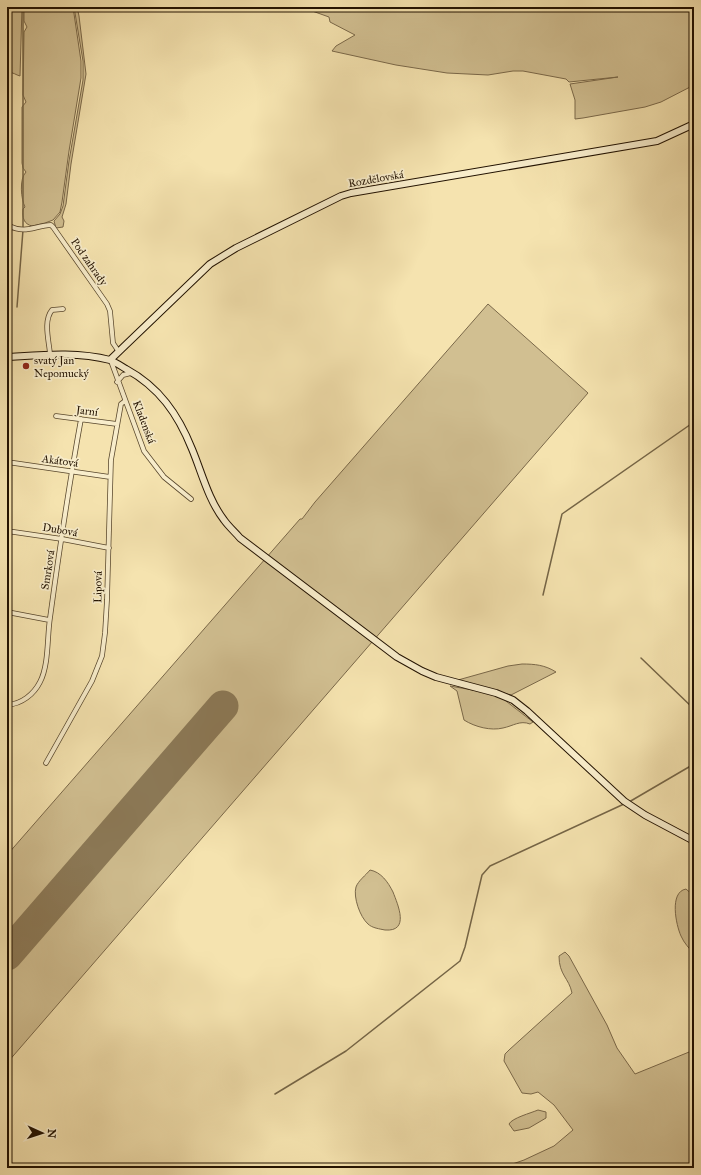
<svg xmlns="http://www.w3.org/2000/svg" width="701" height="1175" font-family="'IM FELL Great Primer',serif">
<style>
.green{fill:#d1bf91;stroke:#7a6849}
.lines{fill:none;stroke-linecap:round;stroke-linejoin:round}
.stream{stroke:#756546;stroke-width:1.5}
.runway{stroke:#8c7a58;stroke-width:31}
.street-casing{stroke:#57462c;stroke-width:5.5}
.secondary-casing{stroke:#221201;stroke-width:8}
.street{stroke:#f8edcb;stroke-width:4}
.secondary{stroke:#f8edcb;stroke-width:6}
.poi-dot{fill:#8f2418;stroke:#f8edcb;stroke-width:1.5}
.labels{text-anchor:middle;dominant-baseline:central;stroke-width:3.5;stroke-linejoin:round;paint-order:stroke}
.street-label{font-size:11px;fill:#221201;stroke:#f8edcb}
.poi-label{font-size:11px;fill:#221201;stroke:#f8edcb;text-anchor:start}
</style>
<rect width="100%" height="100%" fill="#f5e3af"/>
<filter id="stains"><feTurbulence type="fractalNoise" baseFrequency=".005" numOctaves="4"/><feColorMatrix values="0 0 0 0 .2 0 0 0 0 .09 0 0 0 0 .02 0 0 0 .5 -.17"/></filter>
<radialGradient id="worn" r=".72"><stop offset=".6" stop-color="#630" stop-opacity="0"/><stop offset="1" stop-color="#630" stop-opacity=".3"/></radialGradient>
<path class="green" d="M 7,7 L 22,7 L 20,76 C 16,75 13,72 7,72 Z
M 24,7 L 73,7 L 81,61 L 81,78 L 69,151 L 62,202 L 60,212 L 53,220 L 45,223 L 32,226 C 24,224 22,218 23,209 L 25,207 C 21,199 19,179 26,172 L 23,168 L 22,163 L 22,107 L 26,102 L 23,95 L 24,32 L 27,27 L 24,21 Z
M 74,7 L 77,7 L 79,16 L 86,74 L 71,164 L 66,204 L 62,217 L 64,221 L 63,227 L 56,228 L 54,221 L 60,214 L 63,206 L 69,161 L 83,80 L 83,61 Z
M 301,7 L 694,7 L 694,85 L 661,102 L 645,107 L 583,118 L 575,119 L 575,100 L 570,84 L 618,77 L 569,82 L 566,79 L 523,71 L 513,71 L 488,75 L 447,73 L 396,65 L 332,51 L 336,46 L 355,35 L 330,22 L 329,17 Z
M 7,86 L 9,86 L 8,158 L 7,158 Z
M 488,304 L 588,393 L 7,1063 L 7,855 L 300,519 L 302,519 L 315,502 Z
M 522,664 C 535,664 545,665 556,672 L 511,695 L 458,680 L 508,666 Z
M 450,686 L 489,693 L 502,698 L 533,722 L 530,724 C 520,720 513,726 503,728 C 491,731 475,727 464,720 L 457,691 Z
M 370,870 C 381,872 388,882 393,892 C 398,905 410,932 385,930 C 380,929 372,928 368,924 C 360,917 353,897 356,887 C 358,881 366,875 370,870 Z
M 686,889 L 694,896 L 694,954 C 689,948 684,943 681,936 C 676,925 669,892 686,889 Z
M 565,952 L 569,956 L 607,1025 L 617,1048 L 635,1074 L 694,1050 L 694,1168 L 501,1168 L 524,1160 L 554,1146 L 573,1130 L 554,1105 L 538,1092 L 531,1094 L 522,1093 L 504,1061 L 505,1054 L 509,1050 L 572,993 C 569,978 559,975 559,956 Z
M 538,1110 L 546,1112 L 546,1118 L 529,1128 L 514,1131 L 509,1124 C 512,1118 531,1113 538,1110 Z"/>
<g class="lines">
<path class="stream" d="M 17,307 L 23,230 L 23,7
M 543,595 L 562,514 L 694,422
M 641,658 L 694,709
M 629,802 L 694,764
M 275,1094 L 346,1051 L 460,961 L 465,947 L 482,875 L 490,866 L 624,804"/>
<path class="runway" d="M 7,955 L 223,706"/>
<g class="street-casing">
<path id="street" d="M 9,226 C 26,234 34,226 51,225 L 53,227 L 107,304 L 110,311 L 113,343 L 119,352
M 50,354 C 49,341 43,321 52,310 L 63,309
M 111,361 L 144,451 L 164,477 L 191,499
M 117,382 L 123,375 L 131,373
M 56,416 L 117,424
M 7,462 L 110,477
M 7,531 L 62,539 L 109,548
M 7,612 L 49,620
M 7,705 C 22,704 34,694 40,682 C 49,665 47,637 50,618 C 59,552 69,485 81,419
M 46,763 L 92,681 L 102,656 L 105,633 L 107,600 L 111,460 L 121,404 L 125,401"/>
</g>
<g class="secondary-casing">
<path id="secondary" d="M 7,357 C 41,355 76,351 110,360 C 115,362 121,366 126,369 C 159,387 178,414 192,449 C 202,473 208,499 224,520 C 229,527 235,532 240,538 L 397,657 L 422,671 L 436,677 L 496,693 L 513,700 L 527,711 L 624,801 L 645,815 L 694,841
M 110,360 L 210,264 L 236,248 L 341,196 L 351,193 L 657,141 L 694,124"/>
</g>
<use href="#street" class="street"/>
<use href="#secondary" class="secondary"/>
</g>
<circle class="poi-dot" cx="26" cy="366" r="4"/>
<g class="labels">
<g class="street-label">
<text transform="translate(376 179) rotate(-10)">Rozdělovská</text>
<text transform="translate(89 262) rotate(55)">Pod zahrady</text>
<text transform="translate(87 411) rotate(7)">Jarní</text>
<text transform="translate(144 422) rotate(69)">Kladenská</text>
<text transform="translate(60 461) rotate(8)">Akátová</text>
<text transform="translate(60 530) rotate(10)">Dubová</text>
<text transform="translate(48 570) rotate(-81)">Smrková</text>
<text transform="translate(98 587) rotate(-89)">Lipová</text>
</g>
<g class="poi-label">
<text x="34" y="360">svatý Jan<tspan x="34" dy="13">Nepomucký</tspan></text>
</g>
</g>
<rect width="701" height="1175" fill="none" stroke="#f5e3af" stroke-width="24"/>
<rect x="8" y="8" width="685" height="1159" fill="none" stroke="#221201" stroke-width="2"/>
<rect x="12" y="12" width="677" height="1151" fill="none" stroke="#221201"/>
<g transform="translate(42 1133) rotate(93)" stroke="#f8edcb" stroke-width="3" paint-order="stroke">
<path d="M0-3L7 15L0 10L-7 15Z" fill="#221201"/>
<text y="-6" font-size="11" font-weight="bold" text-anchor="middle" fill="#221201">N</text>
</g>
<rect width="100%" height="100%" filter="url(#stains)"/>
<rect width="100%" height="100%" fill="url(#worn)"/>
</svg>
